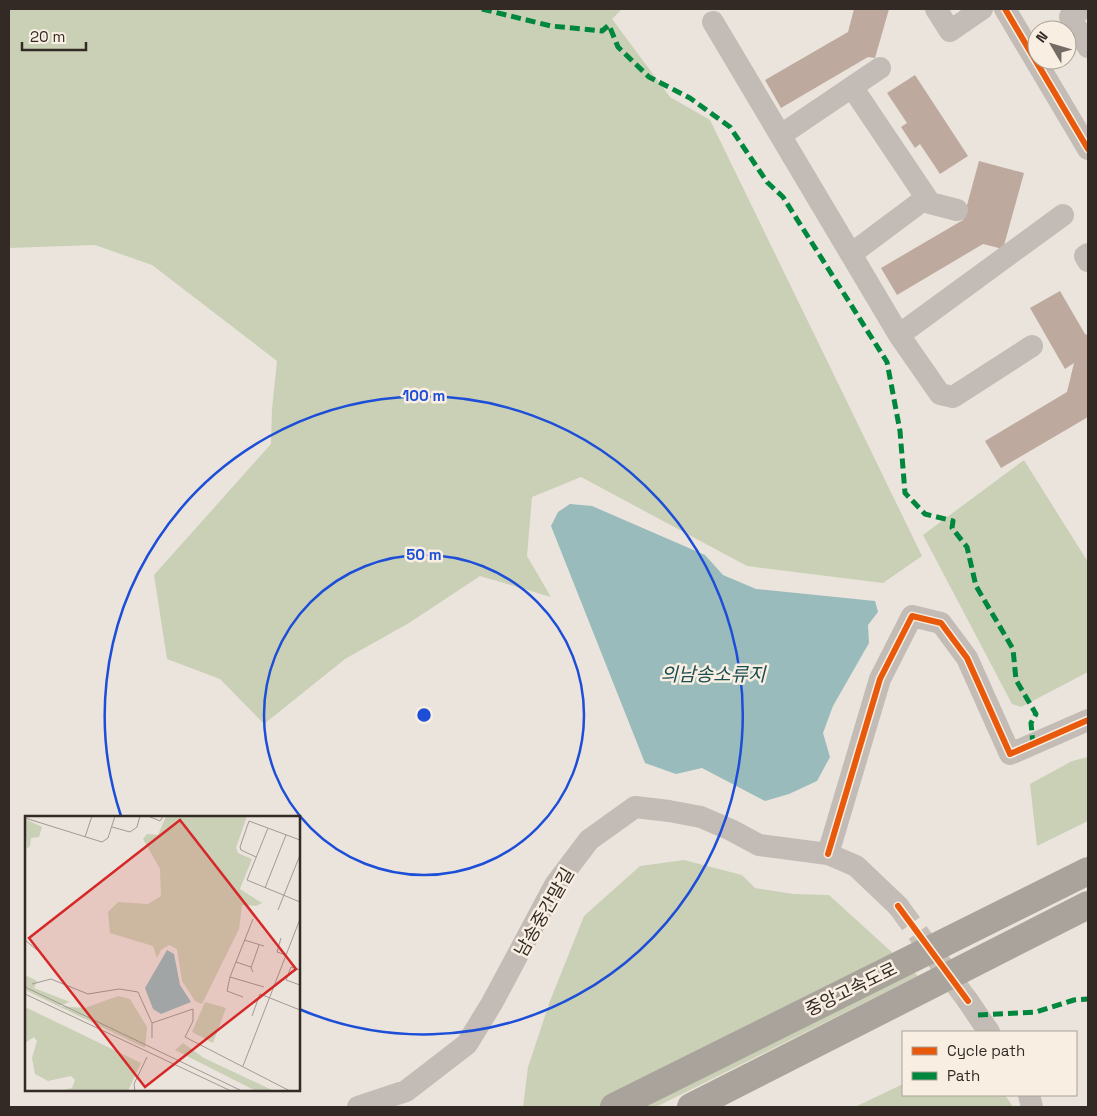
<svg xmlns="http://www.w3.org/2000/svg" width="1097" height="1116" font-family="'Space Grotesk','Noto Sans KR',sans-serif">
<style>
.green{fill:#cad0b6}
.water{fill:#9bb}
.building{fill:#bea99e}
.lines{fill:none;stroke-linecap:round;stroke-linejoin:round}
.minor-tunnel{stroke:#c5bfb7;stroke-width:22;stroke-dasharray:22 11;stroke-linecap:butt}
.minor{stroke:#c3bcb6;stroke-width:22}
.highway{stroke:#a9a39c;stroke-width:28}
.quiet{stroke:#00873e;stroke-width:5;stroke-dasharray:10 5;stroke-linecap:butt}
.cycleway-casing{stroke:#f8efe2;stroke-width:9}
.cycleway{stroke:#e8590c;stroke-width:6}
.ring{fill:none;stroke:#1d4ed8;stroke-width:2.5}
.labels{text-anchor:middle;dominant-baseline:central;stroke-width:5;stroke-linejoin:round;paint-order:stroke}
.street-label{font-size:18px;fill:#332a25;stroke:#f8efe2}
.water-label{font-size:19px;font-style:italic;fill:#1b4e53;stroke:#f8efe2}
.inset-road{fill:none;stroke:#a19a93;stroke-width:1}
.view{fill:#d62828;fill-opacity:0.15;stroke:#d62828;stroke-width:2.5}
.inset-edge{fill:none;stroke:#332a25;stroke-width:2.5}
.centre{fill:#1d4ed8;stroke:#f8efe2;stroke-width:2.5}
.ring-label{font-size:15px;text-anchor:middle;font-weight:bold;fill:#1d4ed8;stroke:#f8efe2;stroke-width:5;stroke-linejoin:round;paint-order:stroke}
</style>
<rect width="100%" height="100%" fill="#eae4dc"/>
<path class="green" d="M 9,9 L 622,9 L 612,19 L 670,97 L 710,120 L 922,556 L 883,583 L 747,566 L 581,477 L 532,497 L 527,556 L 551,597 L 480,576 L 409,623 L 345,659 L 264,724 L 220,679 L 167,659 L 154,575 L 271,444 L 272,409 L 277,361 L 152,265 L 95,245 L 9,248 Z
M 1024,460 L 1088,562 L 1088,672 L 1021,707 L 1012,704 L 923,535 Z
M 1088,757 L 1088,821 L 1037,846 L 1030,784 L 1072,761 Z
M 684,860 L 742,875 L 755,888 L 793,894 L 829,895 L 918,976 L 656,1107 L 523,1107 L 528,1067 L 550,1001 L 584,916 L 640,866 Z
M 903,1084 L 903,1095 L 1005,1095 L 1013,1107 L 855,1107 Z"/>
<path class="water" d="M 570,504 L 592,506 L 705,555 L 723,575 L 756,589 L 875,601 L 878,612 L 868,625 L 869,643 L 833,706 L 823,733 L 830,757 L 817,781 L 789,794 L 765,801 L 702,768 L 676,774 L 645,763 L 551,526 L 558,512 Z"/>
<path class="building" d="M 854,9 L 889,9 L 875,58 L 868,57 L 781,108 L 765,80 L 848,32 Z
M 915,75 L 968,156 L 940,174 L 920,144 L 915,148 L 901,127 L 907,123 L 887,93 Z
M 979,161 L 1024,173 L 1003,249 L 983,244 L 897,295 L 881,268 L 963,220 Z
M 1060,291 L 1085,334 L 1088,335 L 1088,417 L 1001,468 L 985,441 L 1067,392 L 1074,363 L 1065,369 L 1030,308 Z"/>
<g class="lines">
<path class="minor-tunnel" d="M 898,906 L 968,1001"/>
<path class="minor" d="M 936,9 L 950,31 L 982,9
M 1005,9 L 1088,149
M 1082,9 L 1070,17 L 1088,47
M 713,22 L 899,335 L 1063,215
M 852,87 L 930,203 L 957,210
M 781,135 L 880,68
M 851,254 L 926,198
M 1088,254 L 1085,256 L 1088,261
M 899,335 L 940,394 L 953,397 L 1032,346
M 828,854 L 880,679 L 912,616 L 941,623 L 967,658 L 1010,754 L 1088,720
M 968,1001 L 989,1032
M 1029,1095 L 1032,1107
M 358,1107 L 406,1091 L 467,1044 L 492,1003 L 555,885 L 589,840 L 635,807 L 669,811 L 701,817 L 731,830 L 759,845 L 828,854 L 856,866 L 898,906"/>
<path class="highway" d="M 614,1107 L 1088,871
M 691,1107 L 1088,905"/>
<path class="quiet" d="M 482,9 L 551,26 L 602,31 L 609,25 L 618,47 L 649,77 L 690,98 L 730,127 L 767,182 L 783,197 L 887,362 L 900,431 L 905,493 L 925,514 L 953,521 L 952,528 L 967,547 L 976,586 L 1013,649 L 1016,680 L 1036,714 L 1031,723 L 1033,745
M 978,1015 L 1036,1012 L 1074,1000 L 1088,999"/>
<g class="cycleway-casing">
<path id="cycleway" d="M 1005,9 L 1088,149
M 828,854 L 880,679 L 912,616 L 941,623 L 967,658 L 1010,754 L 1088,720
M 898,906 L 968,1001"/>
</g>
<use href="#cycleway" class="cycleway"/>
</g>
<g class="ring">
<circle cx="424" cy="715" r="160"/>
<path d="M121 816A319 319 0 1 1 299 1009"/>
</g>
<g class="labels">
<g class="street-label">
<text transform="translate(544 912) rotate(-60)">남송중간말길</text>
<text transform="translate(851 989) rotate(-26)">중앙고속도로</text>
</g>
<g class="water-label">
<text x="713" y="674">의남송소류지</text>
</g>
</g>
<g transform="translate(25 816)">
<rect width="275" height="275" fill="#eae4dc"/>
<path d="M 141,0 L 222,0 L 211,32 L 213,37 L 227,43 L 215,73 L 237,87 L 231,90 L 217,89 L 214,113 L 177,188 L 170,185 L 157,165 L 152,133 L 144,129 L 136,134 L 132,142 L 128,130 L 85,117 L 83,96 L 93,86 L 123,88 L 136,80 L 135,53 L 118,23 L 122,18 L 133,19 ZM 0,3 L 17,11 L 14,21 L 6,22 L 5,30 L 2,33 ZM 0,159 L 12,165 L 9,172 L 45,186 L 34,190 L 60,192 L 93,180 L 105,183 L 122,211 L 120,232 L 0,174 ZM 180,186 L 201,192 L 188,227 L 167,216 ZM 0,191 L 116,247 L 103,275 L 34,275 L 47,272 L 50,264 L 46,260 L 23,265 L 10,258 L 7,242 L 12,225 L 9,221 L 0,227 ZM 158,227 L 179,242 L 249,275 L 231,275 L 150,234 Z" fill="#cad0b6"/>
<path d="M 142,134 L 149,138 L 155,169 L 166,186 L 136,198 L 128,193 L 120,172 Z" fill="#9bb"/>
<path class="inset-road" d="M 123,0 L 135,5 L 138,0M 0,2 L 77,26 L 83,22 L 90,0M 87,11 L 105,16 L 112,11 L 115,0M 243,12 L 222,64 L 275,86M 60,21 L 67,0M 231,41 L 216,34 L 215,31 L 224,5 L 275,24M 240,72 L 261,19M 253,94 L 275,39M 228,103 L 205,161 L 239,171M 256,122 L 252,136 L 261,139M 0,124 L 12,134M 219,124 L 239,130M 211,146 L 226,151M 275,154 L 266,151 L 261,164 L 275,169M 228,156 L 226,152 L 234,129M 205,161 L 202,175 L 218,181M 7,168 L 26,163 L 63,178 L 94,173 L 113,176 L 127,207 L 127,222M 0,171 L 217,275M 0,178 L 206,275M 227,200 L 235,178 L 275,194M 127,207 L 168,193 L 168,205 L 160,221 L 265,275M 218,250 L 275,103M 110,275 L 109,268 L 122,241"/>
<path class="view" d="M 155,4 L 271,153 L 120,271 L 4,122 Z"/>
<rect width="275" height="275" class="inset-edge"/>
</g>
<circle cx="424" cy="715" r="8" class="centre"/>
<g class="ring-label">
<text x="424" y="401">100 m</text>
<text x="424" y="560">50 m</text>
</g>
<rect width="1097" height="1116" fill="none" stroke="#332a25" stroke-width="20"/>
<rect x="902" y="1031" width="175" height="65" fill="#f8efe2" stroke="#a9a096"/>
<rect x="912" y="1047" width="25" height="8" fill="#e8590c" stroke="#a9a096"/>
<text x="947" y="1056" font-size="15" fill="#332a25">Cycle path</text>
<rect x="912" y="1072" width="25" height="8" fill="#00873e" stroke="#a9a096"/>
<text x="947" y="1081" font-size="15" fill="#332a25">Path</text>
<g transform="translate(1052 45) rotate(308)"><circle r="24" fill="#f8efe2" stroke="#a9a096"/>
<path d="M0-4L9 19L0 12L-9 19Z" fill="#736b65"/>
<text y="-8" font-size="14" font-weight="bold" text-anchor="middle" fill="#332a25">N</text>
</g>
<path d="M22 42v8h64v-8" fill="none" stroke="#332a25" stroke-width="2.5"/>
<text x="30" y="42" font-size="15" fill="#332a25" stroke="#f8efe2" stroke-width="4" paint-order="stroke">20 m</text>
</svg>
